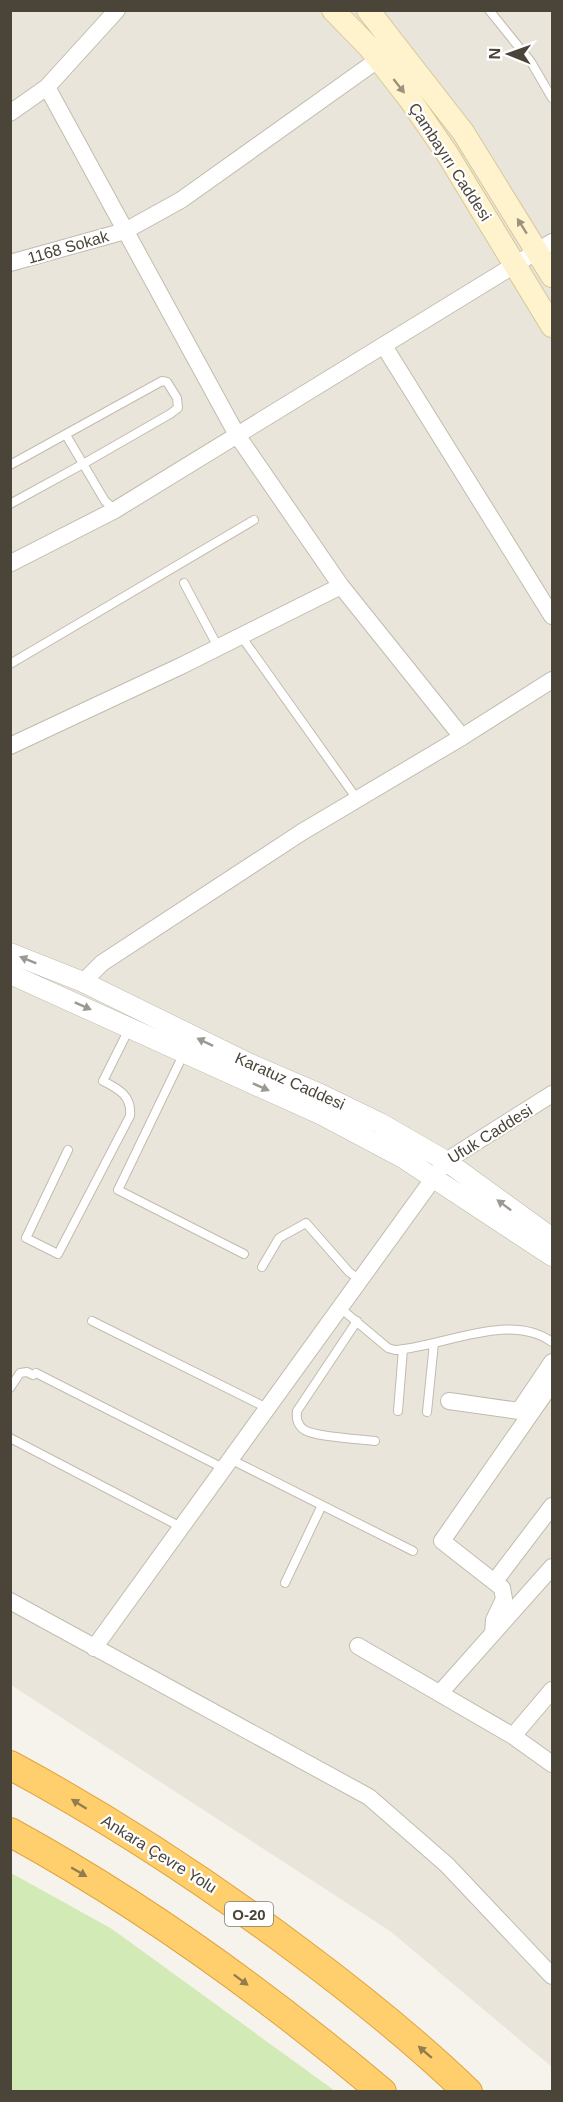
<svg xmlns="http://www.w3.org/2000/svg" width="563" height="2102" font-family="Arial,sans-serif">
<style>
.residential{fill:#eae5da}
.green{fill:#d2eab5}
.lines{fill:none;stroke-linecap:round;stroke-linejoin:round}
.service-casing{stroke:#c2bbae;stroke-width:10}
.minor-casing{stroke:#c2bbae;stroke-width:18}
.tertiary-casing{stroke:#c2bbae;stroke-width:21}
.secondary-casing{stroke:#d6c79b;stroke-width:24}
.motorway-casing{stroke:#e0a43c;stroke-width:30}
.service{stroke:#fff;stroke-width:8}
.minor{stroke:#fff;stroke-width:16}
.tertiary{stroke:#fff;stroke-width:20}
.secondary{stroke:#fff3cd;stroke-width:22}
.motorway{stroke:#ffcf6e;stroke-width:28}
.oneway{fill:#9c937c}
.oneway2{fill:#9c9892}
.oneway3{fill:#937c4e}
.labels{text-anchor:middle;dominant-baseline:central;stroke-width:4.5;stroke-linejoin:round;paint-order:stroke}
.shield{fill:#fff;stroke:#817c74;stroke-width:1.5}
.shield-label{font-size:15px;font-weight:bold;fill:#4b4439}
.street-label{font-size:16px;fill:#4b4439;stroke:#fff}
</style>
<rect width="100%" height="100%" fill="#f6f3ec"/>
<path class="residential" d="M 10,11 L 552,11 L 552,2067 L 390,1931 L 11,1685 Z"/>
<path class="green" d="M 11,1873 L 112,1929 L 335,2091 L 11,2091 Z"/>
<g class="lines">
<g class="service-casing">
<path id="service" d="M 489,10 L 531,62 L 552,98
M 66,435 L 105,501 L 115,510
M 10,465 L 162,381 L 167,382 L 177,398 L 178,408 L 170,414 L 83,464 L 10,504
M 184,583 L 218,647
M 241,636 L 357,799
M 10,664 L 254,520
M 184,1053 L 118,1190 L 244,1254
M 68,1150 L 26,1238 L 58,1254 L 130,1116 C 132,1096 119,1089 103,1081 L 129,1029
M 262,1267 L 279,1238 L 306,1223 L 349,1272 L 359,1279
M 339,1307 L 388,1348 L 395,1350 C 443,1347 509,1311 552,1342
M 92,1321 L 267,1408
M 357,1321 L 297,1411 C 296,1418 297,1424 303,1429 C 312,1437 360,1439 375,1441
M 36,1373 L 223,1468
M 10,1388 L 20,1373 L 27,1372 L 33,1375
M 398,1411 L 403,1349
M 427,1412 L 434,1343
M 10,1438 L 181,1527
M 230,1459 L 413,1551
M 285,1583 L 322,1505"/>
</g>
<g class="minor-casing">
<path id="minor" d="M 47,87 L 237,435 L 341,586 L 462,737
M 10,113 L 47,87 L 117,10
M 10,263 L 125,231 L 181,200 L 379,59
M 384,346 L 552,616
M 11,563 L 115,510 L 552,242
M 10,746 L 183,665 L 341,586
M 83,982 L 102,963 L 302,832 L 462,737 L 552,680
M 449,1401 L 519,1411 L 552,1362
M 495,1581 L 552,1506
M 10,1601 L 369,1797 L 447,1865 L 552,1976
M 493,1633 L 494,1620 L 504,1599 L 502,1588 L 442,1541 L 552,1383
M 358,1646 L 513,1736 L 552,1764
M 94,1648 L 446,1161 L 552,1094
M 440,1693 L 552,1567
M 513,1736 L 552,1690"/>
</g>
<g class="tertiary-casing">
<path id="tertiary" d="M 10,953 L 83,982 L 248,1063 L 320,1094 L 380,1123 L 446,1161 L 552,1238
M 10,974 L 322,1115 L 403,1158 L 552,1256"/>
</g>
<g class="secondary-casing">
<path id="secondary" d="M 333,10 L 369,47 L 411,101 L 448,155 L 552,326
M 368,10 L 463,132 L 552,276"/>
</g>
<g class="motorway-casing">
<path id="motorway" d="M 10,1765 C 112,1820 208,1883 300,1952 C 359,1996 415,2041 468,2092
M 10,1832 C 143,1905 266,1994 382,2092"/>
</g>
<use href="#service" class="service"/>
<use href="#minor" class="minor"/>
<use href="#tertiary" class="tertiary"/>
<use href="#secondary" class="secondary"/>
<use href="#motorway" class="motorway"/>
</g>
<defs><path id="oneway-solid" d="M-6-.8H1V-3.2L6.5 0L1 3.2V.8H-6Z" transform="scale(1.5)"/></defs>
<g class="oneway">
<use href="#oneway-solid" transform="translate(399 86) rotate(52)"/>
<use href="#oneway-solid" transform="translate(522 226) rotate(-122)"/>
</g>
<g class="oneway2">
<use href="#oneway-solid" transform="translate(28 960) rotate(-158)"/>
<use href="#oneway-solid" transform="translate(83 1006) rotate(24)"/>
<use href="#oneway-solid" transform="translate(205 1042) rotate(-154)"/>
<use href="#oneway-solid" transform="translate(261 1087) rotate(24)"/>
<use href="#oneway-solid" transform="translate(504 1205) rotate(-143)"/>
</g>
<g class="oneway3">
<use href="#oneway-solid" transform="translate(79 1804) rotate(-148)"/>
<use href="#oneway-solid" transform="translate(79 1872) rotate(30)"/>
<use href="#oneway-solid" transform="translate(241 1980) rotate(37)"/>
<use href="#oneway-solid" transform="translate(425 2052) rotate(-139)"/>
</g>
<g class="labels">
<rect class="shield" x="225" y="1902" width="48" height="24" rx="4.5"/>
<g class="shield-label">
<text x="249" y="1914">O-20</text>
</g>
<g class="street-label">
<text transform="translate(450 162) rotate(57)">Çambayırı Caddesi</text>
<text transform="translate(68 247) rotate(-16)">1168 Sokak</text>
<text transform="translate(290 1081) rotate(24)">Karatuz Caddesi</text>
<text transform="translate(490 1134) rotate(-32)">Ufuk Caddesi</text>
<text transform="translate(159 1854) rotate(32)">Ankara Çevre Yolu</text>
</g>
</g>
<rect width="563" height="2102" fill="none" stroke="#4b4439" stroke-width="24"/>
<g transform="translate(509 54) rotate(271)" stroke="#ffffff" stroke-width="4.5" paint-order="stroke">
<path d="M0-4.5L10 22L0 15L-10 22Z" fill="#4b4439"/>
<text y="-9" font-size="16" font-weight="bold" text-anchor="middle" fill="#4b4439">N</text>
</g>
</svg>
